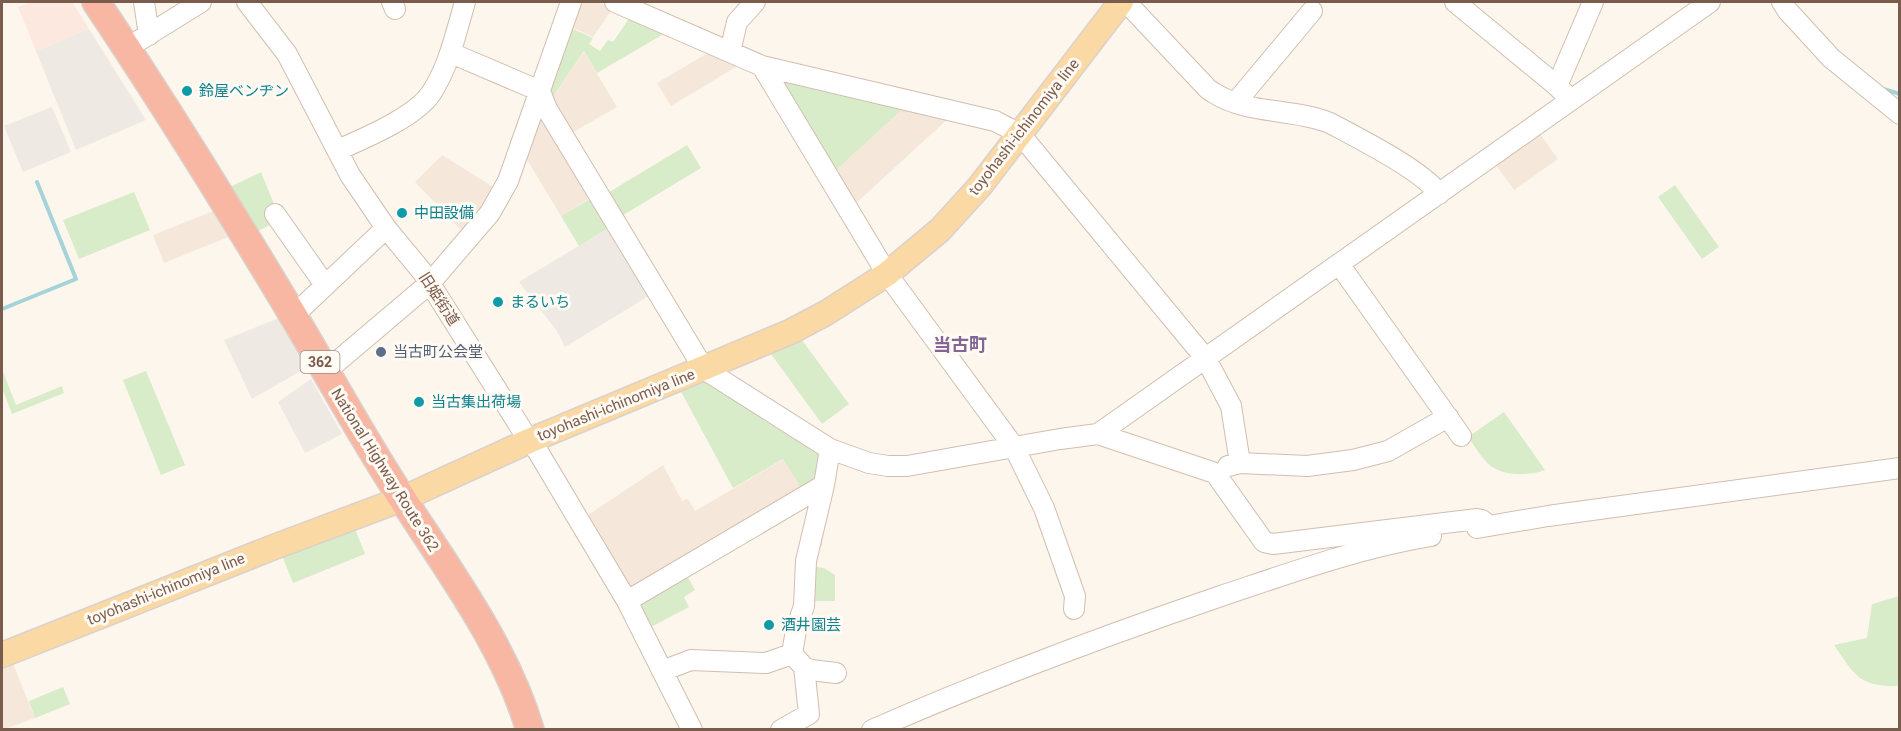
<svg xmlns="http://www.w3.org/2000/svg" width="1901" height="731" font-family="Roboto,'Noto Sans JP',sans-serif">
<style>
.residential{fill:#f5e8da}
.commercial{fill:#fde8e0}
.industrial{fill:#efe9e4}
.green{fill:#d8ecc9}
.lines{fill:none;stroke-linecap:round;stroke-linejoin:round}
.stream{stroke:#a5d3da;stroke-width:4}
.minor-casing{stroke:#d1beb0;stroke-width:22}
.major-casing{stroke:#dad1cd;stroke-width:27}
.highway-casing{stroke:#dad1cd;stroke-width:30}
.minor{stroke:#fff;stroke-width:20}
.major{stroke:#fbd9a5;stroke-width:24}
.highway{stroke:#f7b7a3;stroke-width:27}
.culture-dot{fill:#0f9aa8;stroke:#fffaf3;stroke-width:2}
.service-dot{fill:#5c6f8a;stroke:#fffaf3;stroke-width:2}
.labels{text-anchor:middle;dominant-baseline:central;stroke-width:6;stroke-linejoin:round;paint-order:stroke}
.shield{fill:#fffaf3;stroke:#a28b7f;stroke-width:1.5}
.shield-label{font-size:14px;font-weight:bold;fill:#7a5c4d}
.culture-label{font-size:15px;fill:#0d838f;stroke:#fffaf3;text-anchor:start}
.street-label{font-size:15px;fill:#7a5c4d;stroke:#fffaf3}
.service-label{font-size:15px;fill:#4e5e75;stroke:#fffaf3;text-anchor:start}
.quarter-label{font-size:18px;font-weight:bold;fill:#846695;stroke:#fffaf3}
</style>
<rect width="100%" height="100%" fill="#fdf6ec"/>
<path class="residential" d="M 577,2 L 597,2 L 613,8 L 593,37 L 568,26 Z
M 711,51 L 741,64 L 671,106 L 657,83 Z
M 584,52 L 617,107 L 570,134 L 550,101 Z
M 905,107 L 950,117 L 854,205 L 834,172 Z
M 541,111 L 592,197 L 561,216 L 523,153 Z
M 1537,130 L 1558,159 L 1514,190 L 1493,161 Z
M 442,155 L 498,190 L 465,234 L 415,182 Z
M 216,210 L 231,236 L 164,263 L 153,235 Z
M 784,459 L 803,491 L 627,595 L 582,519 L 663,465 L 682,501 L 688,499 L 695,511 Z
M 12,661 L 35,718 L 2,730 L 2,666 Z"/>
<path class="commercial" d="M 31,2 L 72,2 L 89,29 L 36,51 L 18,7 Z"/>
<path class="industrial" d="M 89,29 L 146,120 L 76,150 L 36,51 Z
M 52,107 L 71,152 L 23,172 L 4,126 Z
M 610,227 L 652,294 L 565,347 L 557,331 L 519,282 Z
M 279,318 L 306,368 L 252,399 L 224,340 Z
M 311,379 L 342,434 L 305,453 L 278,402 Z"/>
<path class="green" d="M 631,16 L 667,32 L 597,73 L 584,51 L 550,101 L 544,92 L 568,27 L 593,38 L 589,44 L 600,51 L 608,40 L 613,42 Z
M 777,76 L 905,107 L 834,172 Z
M 687,145 L 701,168 L 620,217 L 606,194 Z
M 261,172 L 276,209 L 272,224 L 256,232 L 230,187 Z
M 1675,185 L 1719,247 L 1702,259 L 1658,197 Z
M 134,192 L 150,230 L 79,259 L 63,220 Z
M 592,198 L 610,227 L 579,246 L 561,216 Z
M 799,336 L 849,404 L 822,424 L 768,350 Z
M 2,369 L 16,405 L 62,386 L 64,393 L 12,414 L 2,388 Z
M 146,371 L 185,465 L 161,475 L 123,380 Z
M 704,377 L 820,451 L 818,482 L 803,491 L 783,459 L 733,488 L 679,388 Z
M 1504,412 L 1545,470 C 1535,474 1526,474 1516,474 C 1488,472 1483,458 1468,437 Z
M 818,524 L 822,526 L 822,546 L 816,546 L 816,567 L 824,568 L 835,575 L 835,601 L 807,601 L 809,561 Z
M 355,529 L 365,554 L 293,583 L 281,553 Z
M 685,572 L 695,590 L 684,597 L 689,607 L 649,628 L 635,602 Z
M 1899,596 L 1899,686 C 1860,687 1855,676 1834,645 L 1867,638 L 1872,604 Z
M 63,687 L 70,704 L 35,718 L 29,701 Z"/>
<g class="lines">
<path class="stream" d="M 1880,88 L 1900,94
M 2,309 L 76,279 L 37,182"/>
<g class="minor-casing">
<path id="minor" d="M 144,2 L 149,35
M 247,2 L 287,54 L 350,175 L 386,228 L 424,274 L 529,441 L 537,450 L 627,601 L 692,730
M 392,2 L 395,9
M 615,2 L 762,66 L 995,121 L 1020,134 L 1206,359 L 1231,406 L 1240,463
M 1126,2 L 1208,89 L 1214,93 C 1249,115 1293,108 1330,123 C 1356,137 1424,171 1439,194
M 1455,2 L 1557,86 L 1571,100
M 1782,2 L 1787,10 L 1831,58 L 1900,114
M 127,48 L 201,2
M 730,52 L 737,22 L 755,2
M 451,53 L 540,91 L 547,109 L 704,369 L 830,449 L 869,463 L 888,466 L 907,466 L 1060,439 L 1098,434 L 1215,473 L 1264,542 L 1273,544 L 1477,519 L 1482,520 L 1489,526
M 762,66 L 887,274 L 1014,447 L 1044,508 L 1075,596 L 1074,609
M 1557,86 L 1593,2
M 1236,102 L 1312,11
M 338,150 C 365,138 416,117 432,92 C 449,65 456,33 465,2
M 275,214 L 325,285
M 1339,264 L 1461,436
M 293,316 L 386,228
M 325,372 L 430,283 L 490,213 L 508,181 L 571,2
M 1098,434 L 1710,2
M 1228,466 L 1240,463 L 1307,466 L 1353,460 L 1388,451 L 1448,417
M 1477,528 L 1548,516 L 1900,468
M 627,601 L 824,485
M 792,654 L 796,630 L 804,606 L 806,561 L 824,485 L 830,449
M 662,671 L 691,660 L 766,663 L 792,654 L 804,667 L 811,670 L 836,673
M 781,730 L 809,714 L 804,667
M 872,730 C 986,680 1104,636 1221,596 C 1290,573 1359,548 1431,536"/>
</g>
<g class="major-casing">
<path id="major" d="M 2,655 L 274,547 L 402,499 L 529,441 L 790,332 L 826,313 L 887,274 L 940,230 L 980,186 L 1121,2"/>
</g>
<g class="highway-casing">
<path id="highway" d="M 96,2 C 165,105 230,210 294,317 C 325,369 354,422 386,473 C 436,554 503,638 530,730"/>
</g>
<use href="#minor" class="minor"/>
<use href="#major" class="major"/>
<use href="#highway" class="highway"/>
</g>
<g class="culture-dot">
<circle cx="187" cy="91" r="6"/>
<circle cx="402" cy="213" r="6"/>
<circle cx="498" cy="302" r="6"/>
<circle cx="419" cy="402" r="6"/>
<circle cx="769" cy="625" r="6"/>
</g>
<circle class="service-dot" cx="381" cy="352" r="6"/>
<g class="labels">
<rect class="shield" x="300.5" y="351" width="39" height="22" rx="4.5"/>
<g class="shield-label">
<text x="320" y="362">362</text>
</g>
<g class="culture-label">
<text x="199" y="91">鈴屋ベンヂン</text>
<text x="414" y="213">中田設備</text>
<text x="510" y="302">まるいち</text>
<text x="431" y="402">当古集出荷場</text>
<text x="781" y="625">酒井園芸</text>
</g>
<g class="street-label">
<text transform="translate(1024 127) rotate(-52)">toyohashi-ichinomiya line</text>
<text transform="translate(439 299) rotate(57)">旧姫街道</text>
<text transform="translate(616 405) rotate(-22)">toyohashi-ichinomiya line</text>
<text transform="translate(385 470) rotate(58)">National Highway Route 362</text>
<text transform="translate(166 589) rotate(-22)">toyohashi-ichinomiya line</text>
</g>
<g class="service-label">
<text x="393" y="352">当古町公会堂</text>
</g>
<g class="quarter-label">
<text x="960" y="344">当古町</text>
</g>
</g>
<rect width="1901" height="731" fill="none" stroke="#7a5c4d" stroke-width="6"/>
</svg>
